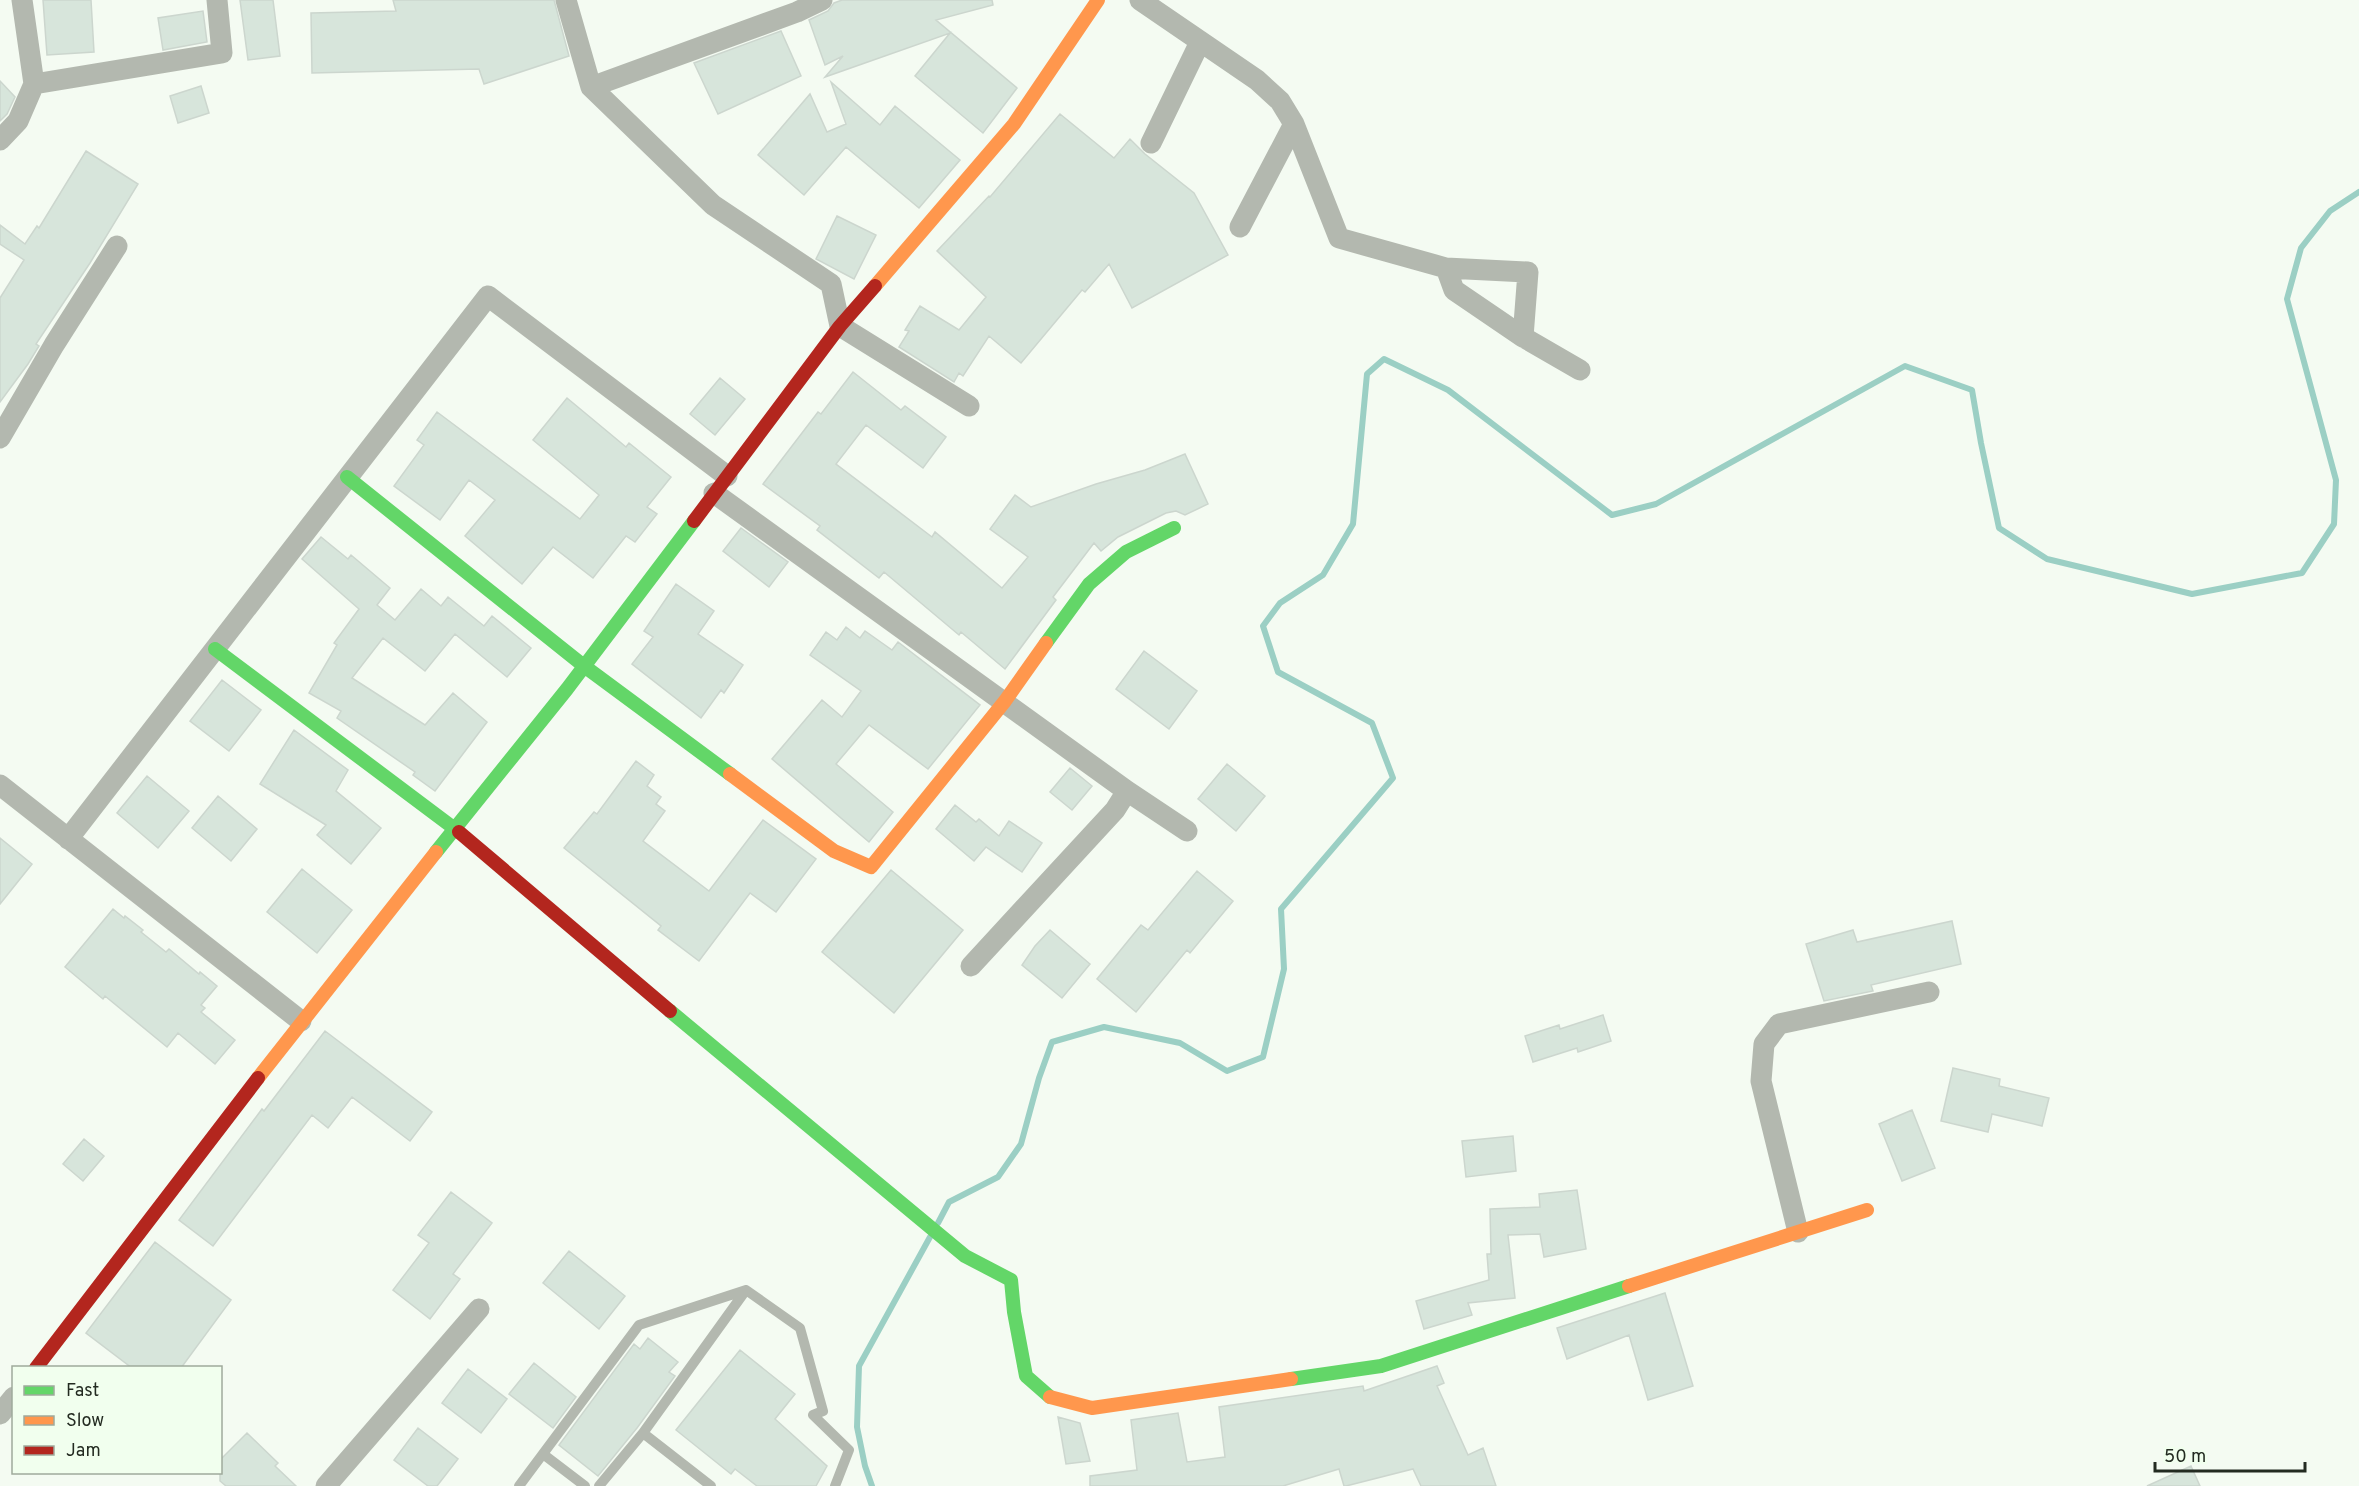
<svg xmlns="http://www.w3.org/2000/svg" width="2359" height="1486" font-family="Overpass,sans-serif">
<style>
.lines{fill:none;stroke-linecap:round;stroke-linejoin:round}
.stream{stroke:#9bcfc4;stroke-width:6}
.building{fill:#d7e5db;stroke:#ccd6ce;stroke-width:1.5}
.lane{stroke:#b3b8af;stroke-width:10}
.street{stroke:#b3b8af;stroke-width:21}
.fast{stroke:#63d668;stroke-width:14}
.slow{stroke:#ff974d;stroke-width:14}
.jam{stroke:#b3261e;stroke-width:14}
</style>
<rect width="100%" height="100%" fill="#f4fbf2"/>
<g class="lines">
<path class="stream" d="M 938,1223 L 949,1202 L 998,1177 L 1021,1144 L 1039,1078 L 1052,1042 L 1104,1027 L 1180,1043 L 1227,1071 L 1263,1057 L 1284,969 L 1281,909 L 1393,778 L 1372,723 L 1278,672 L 1263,626 L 1280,603 L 1323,575 L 1353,524 L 1367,374 L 1384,359 L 1448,390 L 1612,515 L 1656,504 L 1905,366 L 1972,390 L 1981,443 L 1999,528 L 2047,559 L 2192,594 L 2302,573 L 2334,524 L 2336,480 L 2287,299 L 2301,248 L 2330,211 L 2359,192
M 872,1486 L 865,1466 L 857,1427 L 859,1366 L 930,1237"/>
</g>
<path class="building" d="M 43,0 L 91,0 L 94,52 L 47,55 Z
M 240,0 L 273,0 L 280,56 L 248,60 Z
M 393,0 L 554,0 L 569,56 L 484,84 L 479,69 L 312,73 L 311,13 L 396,11 Z
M 842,0 L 992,0 L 993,5 L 936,20 L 1017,88 L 983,133 L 915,76 L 950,33 L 825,77 L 843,56 L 825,65 L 809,20 L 828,11 L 834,3 Z
M 203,11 L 207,42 L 163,50 L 158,18 Z
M 781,31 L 801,76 L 718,114 L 694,63 Z
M 0,81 L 15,97 L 7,114 L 0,121 Z
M 831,82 L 880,125 L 895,106 L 960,160 L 919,208 L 846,147 L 804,195 L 758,155 L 810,94 L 827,132 L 846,124 Z
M 201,86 L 209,113 L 178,123 L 170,96 Z
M 1060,114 L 1114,158 L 1130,139 L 1145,154 L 1194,193 L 1228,255 L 1132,308 L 1109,264 L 1085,292 L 1082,290 L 1021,363 L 989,336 L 963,376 L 959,373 L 954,382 L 899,347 L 909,331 L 905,330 L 920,306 L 959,330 L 986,297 L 937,251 L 989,196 L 990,197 Z
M 86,151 L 138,184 L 90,263 L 36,344 L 39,346 L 28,364 L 0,402 L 0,298 L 24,260 L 0,244 L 0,225 L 25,244 L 37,226 L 39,228 Z
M 837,216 L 876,235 L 854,279 L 816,259 Z
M 853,372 L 901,410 L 905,406 L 946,437 L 923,468 L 866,425 L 836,464 L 932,537 L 935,532 L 1002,588 L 1028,557 L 990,529 L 1015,495 L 1031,507 L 1096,484 L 1145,470 L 1185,454 L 1208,504 L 1185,515 L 1176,511 L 1166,513 L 1118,537 L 1101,551 L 1094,543 L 1053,597 L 1056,600 L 1005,669 L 961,632 L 959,635 L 884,572 L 879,578 L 817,530 L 820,526 L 763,484 L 818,412 L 821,414 Z
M 720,378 L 745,399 L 715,435 L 690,414 Z
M 567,398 L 626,447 L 629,443 L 671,477 L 647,507 L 657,514 L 635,542 L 626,536 L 593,578 L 553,547 L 522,584 L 465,536 L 495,500 L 469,480 L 440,520 L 394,486 L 424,445 L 417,440 L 437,412 L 580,519 L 599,495 L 533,440 Z
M 741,528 L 788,562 L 769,587 L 723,551 Z
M 321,537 L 348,559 L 351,555 L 390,588 L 377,605 L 395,620 L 421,589 L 441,606 L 448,597 L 484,626 L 492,616 L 531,648 L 507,677 L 455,634 L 425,671 L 383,638 L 352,678 L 425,725 L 453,693 L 487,722 L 435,791 L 413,775 L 415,772 L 337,718 L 341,711 L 309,693 L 337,645 L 334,643 L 359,609 L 302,559 Z
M 676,584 L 714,611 L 698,634 L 743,665 L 724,693 L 721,690 L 701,718 L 632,664 L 653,637 L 644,631 Z
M 846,627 L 860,638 L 865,631 L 892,650 L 898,642 L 980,705 L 928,769 L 869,725 L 836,764 L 893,812 L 869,842 L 772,759 L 822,700 L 842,717 L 861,691 L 810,655 L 826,632 L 837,640 Z
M 1144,651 L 1197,691 L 1169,729 L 1116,689 Z
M 222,680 L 261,710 L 229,751 L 190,721 Z
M 294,730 L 348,770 L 336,791 L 381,828 L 351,864 L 317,835 L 326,825 L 260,784 Z
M 636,761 L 654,775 L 647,786 L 661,797 L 656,804 L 665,811 L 643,841 L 709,891 L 763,820 L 816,859 L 776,912 L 750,893 L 699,961 L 658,930 L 661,926 L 564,848 L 594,812 L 597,814 Z
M 1227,764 L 1265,796 L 1236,831 L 1198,799 Z
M 1070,768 L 1092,786 L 1072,810 L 1050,792 Z
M 147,776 L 189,811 L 158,848 L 117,813 Z
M 218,796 L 257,829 L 231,861 L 192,828 Z
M 955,805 L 976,822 L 979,819 L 999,836 L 1009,821 L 1042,843 L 1022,872 L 986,847 L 974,861 L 936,829 Z
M 0,838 L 32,864 L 0,904 Z
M 302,869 L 352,910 L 317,953 L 267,912 Z
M 891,870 L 963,930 L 894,1013 L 822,952 Z
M 1197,871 L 1233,901 L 1190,953 L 1187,950 L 1136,1012 L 1097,979 L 1141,925 L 1148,930 Z
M 113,909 L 124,918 L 125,916 L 143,930 L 141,932 L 166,952 L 169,949 L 199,974 L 200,972 L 217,986 L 201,1005 L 205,1008 L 201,1012 L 235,1040 L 215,1064 L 178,1033 L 167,1047 L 105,996 L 103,999 L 65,967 Z
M 1952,921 L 1961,964 L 1871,985 L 1873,991 L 1824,1001 L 1806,944 L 1853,930 L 1857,942 Z
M 1050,930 L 1090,964 L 1062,998 L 1022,965 L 1035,946 Z
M 1603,1015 L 1611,1041 L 1578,1052 L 1577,1048 L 1533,1062 L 1525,1036 L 1559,1025 L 1560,1029 Z
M 325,1031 L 432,1112 L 410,1141 L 352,1097 L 328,1128 L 312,1115 L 213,1246 L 179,1220 L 262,1109 L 264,1111 Z
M 1953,1068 L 2000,1079 L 1999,1086 L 2049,1098 L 2042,1126 L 1992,1114 L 1988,1132 L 1941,1121 Z
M 1912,1110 L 1935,1168 L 1902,1181 L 1879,1124 Z
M 1513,1136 L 1516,1171 L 1466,1177 L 1462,1141 Z
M 84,1139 L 104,1156 L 83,1181 L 63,1164 Z
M 1577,1190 L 1586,1249 L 1544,1257 L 1540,1234 L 1508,1235 L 1515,1298 L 1468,1303 L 1472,1315 L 1424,1329 L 1416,1301 L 1489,1280 L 1487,1254 L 1491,1254 L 1490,1209 L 1540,1207 L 1539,1194 Z
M 451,1192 L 492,1223 L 453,1274 L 460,1279 L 430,1319 L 393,1290 L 429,1243 L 418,1235 Z
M 155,1242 L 231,1300 L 181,1368 L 132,1368 L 86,1333 Z
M 569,1251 L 625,1296 L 599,1329 L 543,1283 Z
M 1665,1293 L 1693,1386 L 1648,1400 L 1629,1335 L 1567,1359 L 1557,1328 Z
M 648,1338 L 678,1362 L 669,1372 L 675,1376 L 637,1428 L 598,1476 L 559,1445 L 634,1344 L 640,1349 Z
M 740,1350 L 795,1394 L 775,1419 L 827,1466 L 816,1486 L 757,1486 L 735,1469 L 731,1474 L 676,1430 Z
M 534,1363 L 576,1397 L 553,1428 L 509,1394 Z
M 1437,1366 L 1444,1383 L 1437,1386 L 1468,1455 L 1483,1448 L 1496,1486 L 1421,1486 L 1413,1469 L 1346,1486 L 1344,1486 L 1339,1469 L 1283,1486 L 1090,1486 L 1090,1476 L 1137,1470 L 1131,1420 L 1178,1413 L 1187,1462 L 1225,1457 L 1219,1407 L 1363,1386 L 1364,1391 Z
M 468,1369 L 507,1399 L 481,1433 L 442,1403 Z
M 1058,1417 L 1080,1423 L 1090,1461 L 1066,1464 Z
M 418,1428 L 458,1459 L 437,1486 L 428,1486 L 394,1460 Z
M 247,1433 L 278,1463 L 275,1466 L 296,1486 L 226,1486 L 220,1481 L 220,1460 Z
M 2191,1466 L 2200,1486 L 2147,1486 Z"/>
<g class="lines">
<path class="lane" d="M 643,1433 L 746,1290
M 543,1454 L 585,1486
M 519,1486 L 639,1325 L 746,1290 L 800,1328 L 823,1411 L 813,1415 L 849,1450 L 835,1486
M 599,1486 L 643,1433 L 711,1486"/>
<path class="street" d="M 22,0 L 34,84
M 566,0 L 591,87 L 713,205 L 831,284 L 840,326 L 969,406
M 1140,0 L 1257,80 L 1280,101 L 1294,124 L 1339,238 L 1446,268 L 1528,272 L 1523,337 L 1580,370
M 591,87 L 797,12 L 822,0
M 0,140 L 18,121 L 34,84 L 222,53 L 217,0
M 1151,143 L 1200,42
M 1240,227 L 1294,124
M 1446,268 L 1454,290 L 1523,337
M 0,438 L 54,345 L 117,246
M 714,493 L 1127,791 L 1187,831
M 0,785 L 301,1021
M 68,839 L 488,296 L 727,476
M 971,966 L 1115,810 L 1127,791
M 1798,1232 L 1761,1081 L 1764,1044 L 1779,1024 L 1929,992
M 0,1414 L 14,1397
M 326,1486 L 479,1309"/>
<path class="fast" d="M 347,477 L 584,666 L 730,774
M 1046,643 L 1089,584 L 1126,552 L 1174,528
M 215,649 L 459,832
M 436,852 L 567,689 L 694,521
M 670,1011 L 965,1256 L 1011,1280 L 1014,1312 L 1026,1376 L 1050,1397
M 1291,1379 L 1381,1366 L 1629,1286"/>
<path class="slow" d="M 875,286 L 1014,124 L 1098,0
M 730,774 L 834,851 L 871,867 L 1005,701 L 1046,643
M 258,1078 L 436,852
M 1629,1286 L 1867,1210
M 1050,1397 L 1092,1408 L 1291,1379"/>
<path class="jam" d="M 694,521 L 840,326 L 875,286
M 459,832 L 670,1011
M 36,1368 L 258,1078"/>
</g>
<rect x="12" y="1366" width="210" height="108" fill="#f1ffee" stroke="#9faa9c" stroke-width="1.5"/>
<rect x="24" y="1386" width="30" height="9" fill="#63d668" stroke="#9faa9c" stroke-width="1.5"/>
<text x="66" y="1396" font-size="18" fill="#232b21">Fast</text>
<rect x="24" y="1416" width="30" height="9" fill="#ff974d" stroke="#9faa9c" stroke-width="1.5"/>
<text x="66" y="1426" font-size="18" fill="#232b21">Slow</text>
<rect x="24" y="1446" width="30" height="9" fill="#b3261e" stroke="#9faa9c" stroke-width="1.5"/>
<text x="66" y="1456" font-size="18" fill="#232b21">Jam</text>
<path d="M2155 1462v9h150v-9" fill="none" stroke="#232b21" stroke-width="3"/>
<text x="2164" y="1462" font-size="18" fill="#232b21" stroke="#f1ffee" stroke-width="4.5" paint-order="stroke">50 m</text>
</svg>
